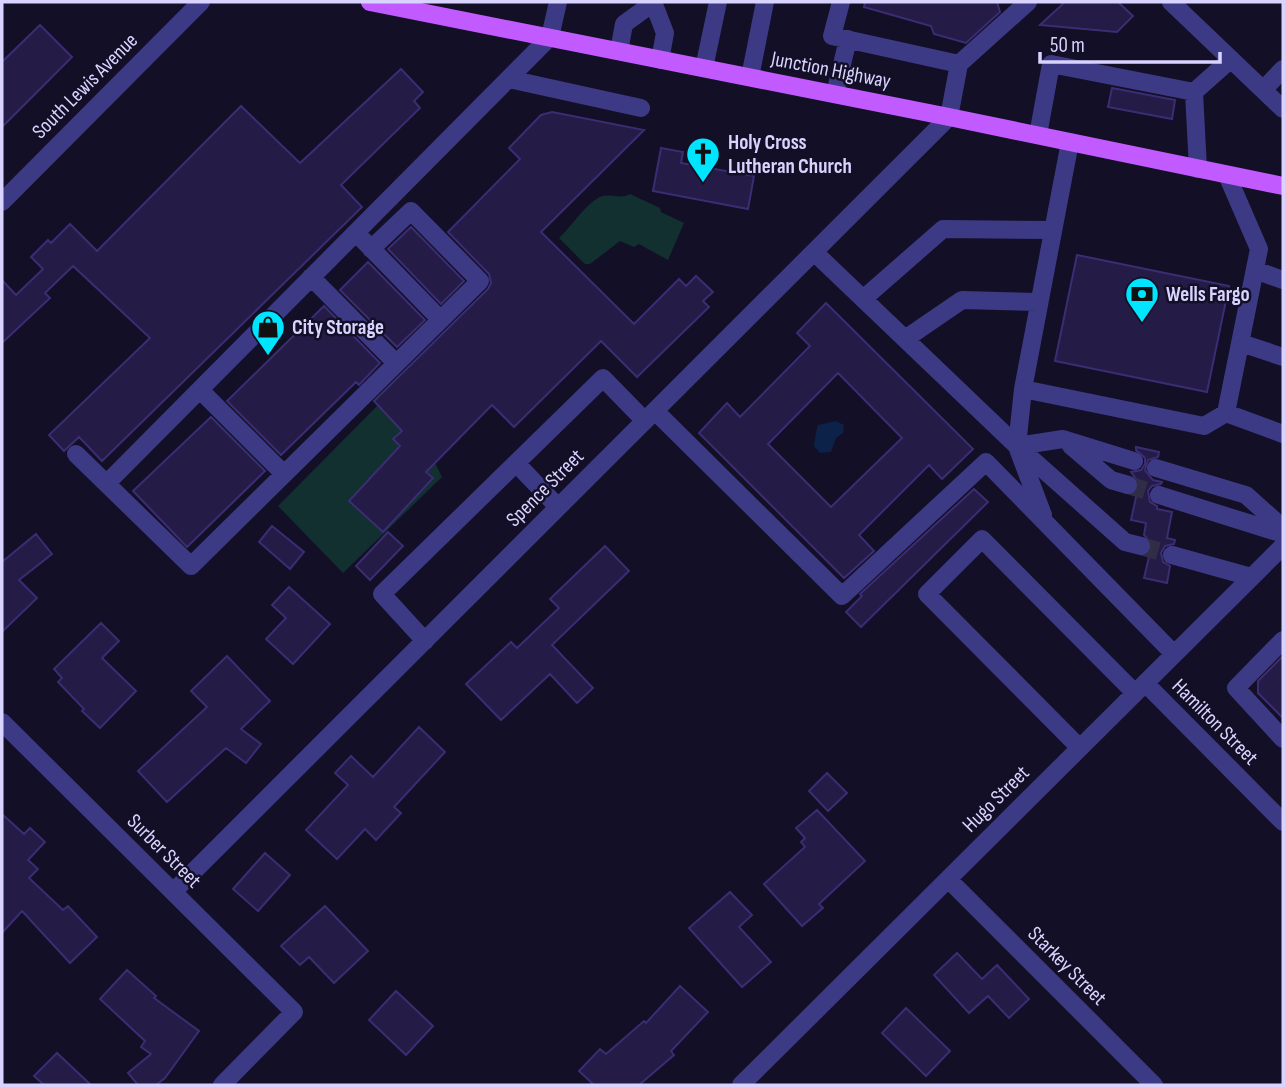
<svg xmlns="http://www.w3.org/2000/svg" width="1285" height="1087" font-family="'Sofia Sans Condensed',sans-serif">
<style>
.green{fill:#12302f}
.water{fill:#0c2248}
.building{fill:#241b47;stroke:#3b2d73;stroke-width:2;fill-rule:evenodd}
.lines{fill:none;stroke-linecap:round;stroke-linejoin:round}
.minor-tunnel{stroke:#312d47;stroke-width:18;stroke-dasharray:18 9;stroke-linecap:butt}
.minor{stroke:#3d3a85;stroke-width:18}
.major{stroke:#c25bff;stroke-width:18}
.labels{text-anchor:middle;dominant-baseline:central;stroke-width:5;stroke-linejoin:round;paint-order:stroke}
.street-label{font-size:21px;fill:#d9d4ff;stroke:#130f26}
.poi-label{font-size:21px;font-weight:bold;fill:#d9d4ff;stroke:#130f26;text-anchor:start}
</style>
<rect width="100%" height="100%" fill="#130f26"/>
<path class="green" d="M 630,194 L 660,208 L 661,212 L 684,223 L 668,260 L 639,244 L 634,247 L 620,241 L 590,264 L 585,264 L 559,238 C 572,226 582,208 598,198 C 608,192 620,200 630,194 Z
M 378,405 L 402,431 L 393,439 L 435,463 L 442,477 L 343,573 L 278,506 Z"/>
<path class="water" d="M 836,421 L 844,425 L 843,433 L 836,438 L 831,452 L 820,453 L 814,446 C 815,440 816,430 818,425 Z"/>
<path class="building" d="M 865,2 L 997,2 L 1000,12 L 966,43 L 934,34 L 931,26 L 864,7 Z
M 1065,2 L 1118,2 L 1133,16 L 1117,32 L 1040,25 Z
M 40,25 L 72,57 L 2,127 L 2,62 Z
M 401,69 L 423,92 L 414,101 L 420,108 L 341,185 L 362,207 L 102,461 L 79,437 L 64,451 L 49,435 L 150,338 L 73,266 L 45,293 L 50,298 L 2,343 L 2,280 L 16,295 L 43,269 L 31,257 L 48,240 L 51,243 L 70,224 L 97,251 L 241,106 L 300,163 Z
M 1112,88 L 1175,100 L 1172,119 L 1108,107 Z
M 552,112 L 644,130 L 541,232 L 634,324 L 679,279 L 686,286 L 696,276 L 713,292 L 703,301 L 709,307 L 637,377 L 601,341 L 514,427 L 492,405 L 426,472 L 433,478 L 383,532 L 349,501 L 400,446 L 393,439 L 402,431 L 374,401 L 488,289 L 491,283 L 489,274 L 448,232 L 520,159 L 509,148 L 541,115 Z
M 661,148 L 683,152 L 681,163 L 754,176 L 748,209 L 653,191 Z
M 411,227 L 464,281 L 441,304 L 388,249 Z
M 1077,255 L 1229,286 L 1207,392 L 1055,361 Z
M 368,262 L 425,320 L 397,347 L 340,290 Z
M 826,303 L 973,449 L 942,479 L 929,465 L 859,535 L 874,551 L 844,578 L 699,433 L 727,403 L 740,417 L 810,346 L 797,333 ZM 838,373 L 902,438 L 831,507 L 768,444 Z
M 324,306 L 380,363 L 359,385 L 356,382 L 281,455 L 227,401 Z
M 211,417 L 265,471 L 187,547 L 133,491 Z
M 1136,447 L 1159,452 L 1158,457 L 1148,460 L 1145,470 L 1153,480 L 1162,482 L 1161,484 L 1152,486 L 1148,491 L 1150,502 L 1157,506 L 1157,509 L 1172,512 L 1167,538 L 1175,540 L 1174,544 L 1165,546 L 1161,553 L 1163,562 L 1170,566 L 1167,583 L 1144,578 L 1152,544 L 1144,535 L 1146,523 L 1131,520 L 1139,483 L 1131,472 L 1141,470 L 1145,464 L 1145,458 L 1136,450 Z
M 974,489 L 988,502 L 861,627 L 846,612 L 862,596 L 860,594 Z
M 272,526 L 304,552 L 290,569 L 259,542 Z
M 388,532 L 403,546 L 370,580 L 356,566 Z
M 36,534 L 52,554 L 19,580 L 37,598 L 2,632 L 2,562 Z
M 605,546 L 629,571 L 552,645 L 593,688 L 577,703 L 550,674 L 501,720 L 466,684 L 511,642 L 517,648 L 559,608 L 550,599 Z
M 289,587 L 330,624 L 293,664 L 266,639 L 286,618 L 272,605 Z
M 101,623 L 119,641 L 102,658 L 136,691 L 100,728 L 82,711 L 84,709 L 58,682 L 62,678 L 54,669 Z
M 227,656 L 270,701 L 241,729 L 261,744 L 246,763 L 226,748 L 167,802 L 138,771 L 207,707 L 191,691 Z
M 1283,656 L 1283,718 L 1258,693 L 1258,681 Z
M 419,727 L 445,752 L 394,807 L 401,813 L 376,840 L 365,829 L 337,859 L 306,830 L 348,785 L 335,773 L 351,756 L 373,777 Z
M 827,773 L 847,793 L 828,811 L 809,791 Z
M 817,810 L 865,861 L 819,904 L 823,908 L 802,926 L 764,884 L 805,847 L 801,842 L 805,838 L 796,828 Z
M 2,814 L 24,834 L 30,828 L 45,842 L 28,860 L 38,869 L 29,878 L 63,910 L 68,906 L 97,937 L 70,963 L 22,911 L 2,933 Z
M 265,853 L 290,875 L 258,911 L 233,889 Z
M 730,892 L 752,915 L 739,927 L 771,962 L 742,987 L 689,928 Z
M 325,906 L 368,951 L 334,983 L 309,957 L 300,965 L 281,946 Z
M 957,953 L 982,979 L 997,965 L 1029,999 L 1009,1018 L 988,996 L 969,1013 L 934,975 Z
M 127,970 L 156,996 L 154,998 L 199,1031 L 165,1078 L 156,1085 L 138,1085 L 128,1073 L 151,1054 L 141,1047 L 145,1041 L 100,999 Z
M 680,986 L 708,1012 L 671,1051 L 674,1055 L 639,1085 L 594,1085 L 579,1071 L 600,1049 L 606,1054 L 644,1021 L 646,1023 Z
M 396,991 L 433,1026 L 406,1055 L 369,1020 Z
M 906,1008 L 950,1051 L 926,1076 L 882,1033 Z
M 57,1053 L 91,1085 L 44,1085 L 34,1076 Z"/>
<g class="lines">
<path class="minor-tunnel" d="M 1128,485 L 1159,495
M 1141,546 L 1172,555"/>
<path class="minor" d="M 653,2 L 665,33 L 660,60
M 841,2 L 832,36 L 959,64
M 1171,2 L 1283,109
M 619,51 L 624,24 L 653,3
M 704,68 L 718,2
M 750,77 L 765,2
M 509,79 L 641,108
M 1263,90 L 1283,69
M 1194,92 L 1198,169
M 835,94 L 848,39
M 1038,135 L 1051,64 L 1194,92 L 1231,59
M 1070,142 L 1023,389 L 1204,426 L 1226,413 L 1259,249 L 1227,175
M 2,202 L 201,2
M 363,240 L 440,319
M 814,252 L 1017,446 L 1125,542 L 1141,546
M 1255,270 L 1283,280
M 311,277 L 396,363
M 863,299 L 943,229 L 1053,230
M 905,339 L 962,300 L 1039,302
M 1241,343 L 1283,357
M 1023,389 L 1017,446 L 1063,439 L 1134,461
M 200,390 L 284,474
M 655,411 L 842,596 L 986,462 L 1174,654
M 1226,413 L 1283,434
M 1071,446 L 1111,480 L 1128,485
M 1018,449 L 1043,515
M 76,454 L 191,566 L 480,281 L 411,211 L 371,249
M 516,463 L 558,507
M 1156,468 L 1246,495 L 1283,528
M 107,483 L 550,37 L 558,2
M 1159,495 L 1283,534
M 1172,555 L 1251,577
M 1283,640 L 1236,688 L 1283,739
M 425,641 L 382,594 L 603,378 L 645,421
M 1145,683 L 1283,822
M 2,722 L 294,1012 L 222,1085
M 1080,748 L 927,594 L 982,539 L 1135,693
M 948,879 L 1154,1085
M 173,892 L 949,117 L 959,64 L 1028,2
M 741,1085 L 1283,546"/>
<path class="major" d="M 370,2 L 949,117 L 1283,186"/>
</g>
<defs>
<g id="church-pin" transform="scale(1.75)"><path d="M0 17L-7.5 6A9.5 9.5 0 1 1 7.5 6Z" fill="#00e5ff" stroke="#130f26"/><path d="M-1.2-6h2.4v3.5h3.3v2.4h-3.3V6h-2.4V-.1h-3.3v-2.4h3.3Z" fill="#111"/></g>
<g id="bank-pin" transform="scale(1.75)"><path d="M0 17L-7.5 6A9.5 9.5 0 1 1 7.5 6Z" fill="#00e5ff" stroke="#130f26"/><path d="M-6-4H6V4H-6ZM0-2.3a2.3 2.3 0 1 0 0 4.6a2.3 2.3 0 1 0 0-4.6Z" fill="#111"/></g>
<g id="shop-pin" transform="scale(1.75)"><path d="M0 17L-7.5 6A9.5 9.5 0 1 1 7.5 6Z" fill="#00e5ff" stroke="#130f26"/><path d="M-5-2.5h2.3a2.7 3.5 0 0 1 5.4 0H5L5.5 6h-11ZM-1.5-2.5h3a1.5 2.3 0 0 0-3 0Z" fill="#111"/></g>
</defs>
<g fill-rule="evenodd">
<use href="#church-pin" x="703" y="154"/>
<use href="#bank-pin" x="1142" y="294"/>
<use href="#shop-pin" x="268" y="327"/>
</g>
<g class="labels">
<g class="street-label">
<text transform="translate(831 70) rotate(11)">Junction Highway</text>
<text transform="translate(85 86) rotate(-45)">South Lewis Avenue</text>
<text transform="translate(545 488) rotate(-45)">Spence Street</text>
<text transform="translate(1215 722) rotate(45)">Hamilton Street</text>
<text transform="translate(996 799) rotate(-45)">Hugo Street</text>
<text transform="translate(164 851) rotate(45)">Surber Street</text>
<text transform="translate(1067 966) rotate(45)">Starkey Street</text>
</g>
<g class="poi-label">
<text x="728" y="142">Holy Cross<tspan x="728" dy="24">Lutheran Church</tspan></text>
<text x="1166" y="294">Wells Fargo</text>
<text x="292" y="327">City Storage</text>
</g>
</g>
<rect width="1285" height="1087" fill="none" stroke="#d9d4ff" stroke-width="7"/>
<path d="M1040 52v10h180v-10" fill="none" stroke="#d9d4ff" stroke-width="3.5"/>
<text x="1050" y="52" font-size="21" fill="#d9d4ff" stroke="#130f26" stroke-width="5" paint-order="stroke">50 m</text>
</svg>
